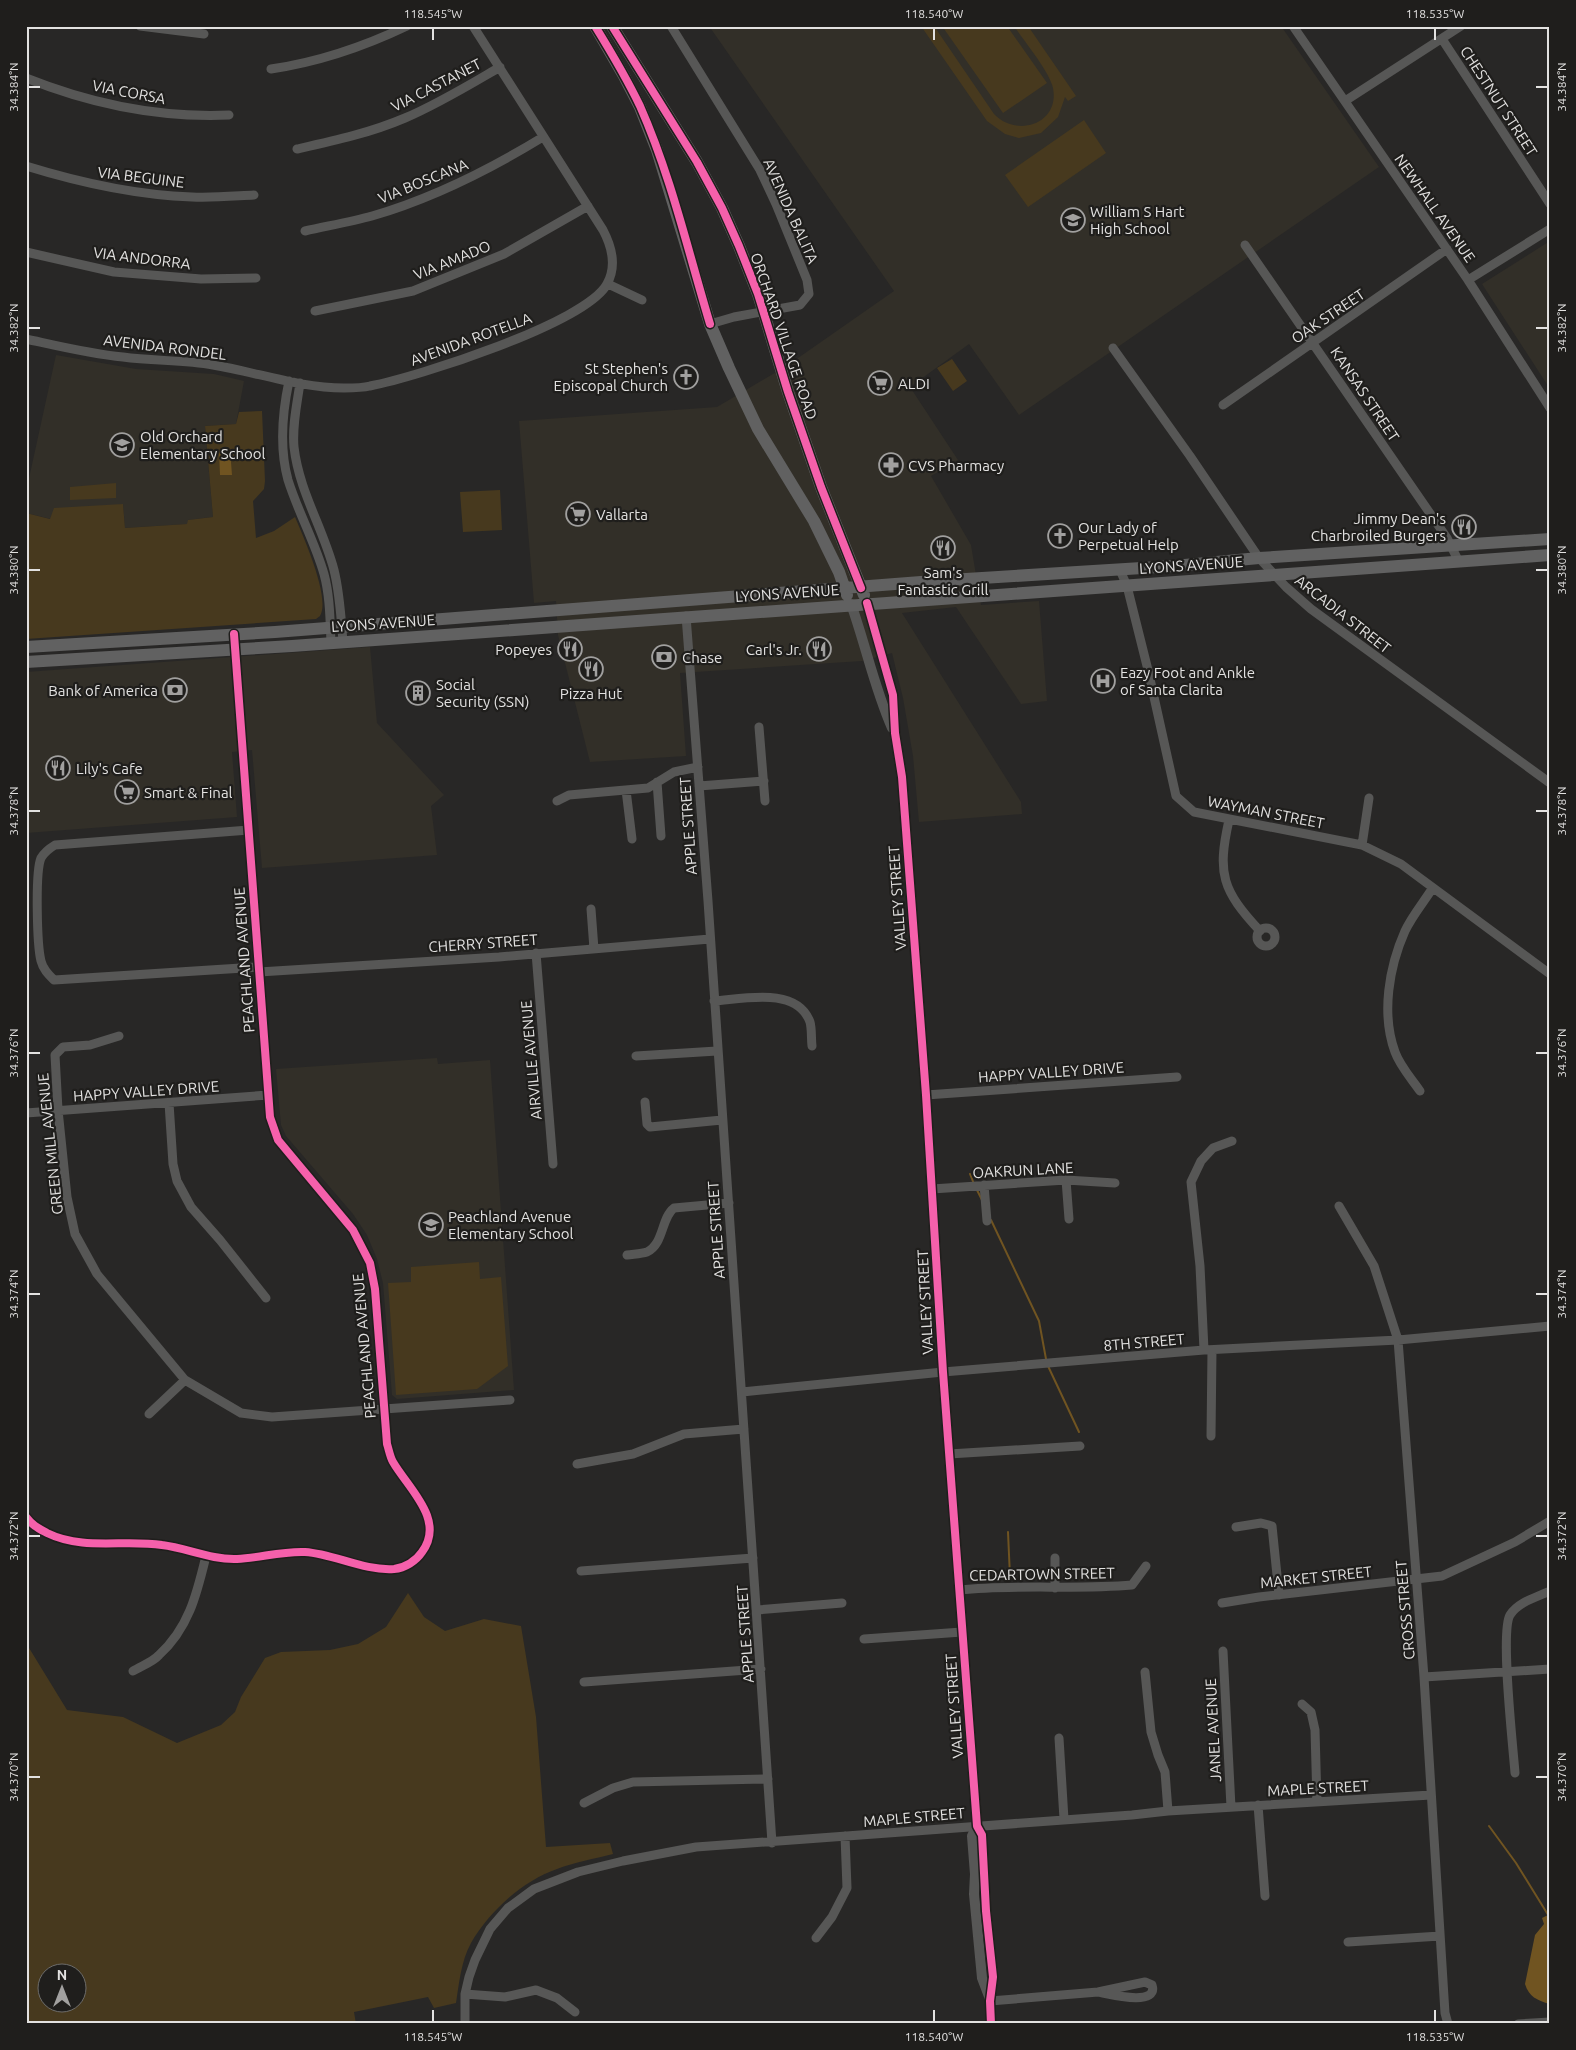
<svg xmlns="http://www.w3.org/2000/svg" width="1576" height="2050" font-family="Ubuntu,sans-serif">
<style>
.built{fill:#322f28}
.green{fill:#47391e;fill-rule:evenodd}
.water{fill:#705421}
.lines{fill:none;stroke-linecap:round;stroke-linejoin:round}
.stream{stroke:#705421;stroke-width:2}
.minor{stroke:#575756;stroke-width:9}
.tertiary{stroke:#575756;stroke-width:10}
.secondary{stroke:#616161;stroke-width:12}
.cycleway-casing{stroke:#1f1e1c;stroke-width:11}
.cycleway{stroke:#f560ab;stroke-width:8}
.ticks{fill:none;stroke:#e2e1e0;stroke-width:2}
.labels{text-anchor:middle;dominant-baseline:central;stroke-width:4.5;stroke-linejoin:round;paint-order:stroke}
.street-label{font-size:15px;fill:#e2e1e0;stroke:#1f1e1c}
.poi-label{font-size:15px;fill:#e2e1e0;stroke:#1f1e1c;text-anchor:start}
.neatline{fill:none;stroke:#e2e1e0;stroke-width:2}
.ticks-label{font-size:12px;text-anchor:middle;fill:#e2e1e0}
</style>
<rect width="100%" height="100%" fill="#282726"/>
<path class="built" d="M 709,26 L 1281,26 L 1379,167 L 1019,415 L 969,344 L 910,387 L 958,460 L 931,476 L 971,545 L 981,605 L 1039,601 L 1047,701 L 1021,704 L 956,607 L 902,613 L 1021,802 L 1022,814 L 919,822 L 913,756 L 903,698 L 892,653 L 862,661 L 680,673 L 686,756 L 590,762 L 558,635 L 556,601 L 534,603 L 519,421 L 717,407 L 788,365 L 894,291 Z
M 1550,241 L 1550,389 L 1482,284 Z
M 56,355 L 136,369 L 214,374 L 244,381 L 236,424 L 205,426 L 213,517 L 188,520 L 188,524 L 125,528 L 123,504 L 51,519 L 26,513 L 26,492 Z
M 370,647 L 377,723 L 444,795 L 431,806 L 437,855 L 262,868 L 252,750 L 232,752 L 237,817 L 26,833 L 26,672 Z
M 437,1058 L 438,1064 L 490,1060 L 514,1390 L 397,1399 L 392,1395 L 383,1283 L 377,1259 L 367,1235 L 353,1214 L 286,1136 L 281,1125 L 276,1069 Z"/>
<path class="green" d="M 921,26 L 934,26 L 994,114 C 1017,138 1060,124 1053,88 C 1050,72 1024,41 1014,26 L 1028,26 L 1076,96 L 1068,101 L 1065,97 L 1058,117 L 1041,133 L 1019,138 L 1005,134 L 987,121 Z
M 942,26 L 1007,26 L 1047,83 L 1003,113 Z
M 1084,120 L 1106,153 L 1028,207 L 1005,175 Z
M 952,359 L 967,381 L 953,391 L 937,368 Z
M 262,411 L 265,481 L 264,489 L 253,501 L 256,538 L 274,531 L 295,517 C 303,536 331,598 320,616 L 316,619 L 26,639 L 26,513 L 50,519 L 54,508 L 123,504 L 125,528 L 187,524 L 188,520 L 213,517 L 205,426 L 236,424 L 239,412 Z
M 116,483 L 116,498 L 70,500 L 70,487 Z
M 500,490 L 502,530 L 463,532 L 460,492 Z
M 479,1262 L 480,1279 L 501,1277 L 508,1366 L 477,1389 L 396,1395 L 388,1283 L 411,1282 L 411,1267 Z
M 408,1593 L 424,1617 L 445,1631 L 484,1619 L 521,1626 L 536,1717 L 546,1847 L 610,1843 L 613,1854 C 594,1859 575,1862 557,1869 C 522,1881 489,1912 471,1943 C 461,1961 459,1984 456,2003 L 434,2008 L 428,1997 L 354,2012 L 356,2024 L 26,2024 L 26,1643 L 67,1710 L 123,1717 L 177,1743 L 221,1725 L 235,1712 L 241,1697 L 265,1658 L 281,1652 L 330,1650 L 358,1644 L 386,1627 ZM 48,1972 L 78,1972 L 78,2002 L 48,2002 Z"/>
<path class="water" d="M 230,449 L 232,475 L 220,475 L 219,451 Z
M 1550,1914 L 1550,2004 L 1549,2004 C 1537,2000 1529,1997 1525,1984 L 1535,1935 L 1544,1924 L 1542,1918 Z"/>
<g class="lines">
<path class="stream" d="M 970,1174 L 974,1184
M 976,1188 L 982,1200
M 991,1220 L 1039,1321 L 1046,1359
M 1048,1366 L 1079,1432
M 1008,1532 L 1010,1577
M 1489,1826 L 1516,1863 L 1550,1918"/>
<path class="minor" d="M 140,26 L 204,34
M 671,26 L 760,170 L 776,204 L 807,280 L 809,294 L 800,305 L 734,317 L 710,324
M 1293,26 L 1468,280 L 1550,408
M 1442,39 L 1550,204
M 271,69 C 319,62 363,47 407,26
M 26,78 C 91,104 159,118 229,115
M 1345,101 L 1461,26
M 297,149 C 333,141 370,133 405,118 C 438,104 469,85 500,67
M 26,166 C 81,183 135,195 192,197 C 213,198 234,196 254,195
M 305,231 C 327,226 350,222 372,216 C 434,198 489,170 543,137
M 1245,245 L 1447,538 L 1458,560
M 26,252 L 114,272 L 201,279 L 256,278
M 1468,280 L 1550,229
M 608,284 L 642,300
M 315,311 L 413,291 L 504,254 L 588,206
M 26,339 C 58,346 90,354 123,357 C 153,361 184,360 213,365 C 256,372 300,388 344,388 C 352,388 362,388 370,386 C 417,377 586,323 607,284 C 617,266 612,247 603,230 L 473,26
M 1113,348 L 1190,456 L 1259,558 L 1286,587 L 1311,609 L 1550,783
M 289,381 C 282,414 279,447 288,480 C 298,512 315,542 324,574 C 330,596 330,620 331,643
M 300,383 C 297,404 292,426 294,447 C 299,491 323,528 334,570 C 340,594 341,618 343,642
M 1223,405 L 1447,249
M 1120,570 L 1127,586 L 1148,670 L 1176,796 L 1194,812 L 1362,845 L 1401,864 L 1550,974
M 686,616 L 708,901 L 772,1843
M 759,727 L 765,801
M 657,782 L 661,836
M 699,786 L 764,781
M 626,790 L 632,839
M 557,801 L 569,795 L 648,788 L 674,772 L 698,767
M 1229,820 C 1217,874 1222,890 1260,931
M 249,830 L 55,845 C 50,848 44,853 41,858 C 35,872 37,945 41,961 C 43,969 48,974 54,980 L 258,967
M 1362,845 L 1369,798
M 591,909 L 594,949
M1257 937a9 9 0 1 1 18 0a9 9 0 1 1-18 0Z
M 536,953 L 553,1164
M 259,972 L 499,957 L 710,939
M 714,1001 C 743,999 797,986 810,1022 C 812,1029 811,1038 812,1046
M 119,1036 L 90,1045 L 63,1047 L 55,1055 L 58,1110 L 67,1197 L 75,1234 L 97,1274 L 185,1380 L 241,1413 L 272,1417 L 510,1400
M 636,1056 L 717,1051
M 1420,1091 C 1411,1078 1400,1066 1395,1052 C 1381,1014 1389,967 1405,931 C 1412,916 1423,903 1432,889
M 926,1095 L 1177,1077
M 645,1102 L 647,1124 L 650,1127 L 722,1120
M 169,1103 L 173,1164 L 177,1181 L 191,1207 L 220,1240 L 266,1298
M 26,1113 L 268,1095
M 1066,1180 L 1069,1219
M 984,1185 L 987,1221
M 932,1189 L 1066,1180 L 1115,1183
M 1339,1206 L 1374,1266 L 1398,1340 L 1424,1677 L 1445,2013 L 1448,2024
M 627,1255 C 633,1254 641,1254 647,1252 C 664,1244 661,1218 674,1208 L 729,1203
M 1204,1350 L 1200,1266 L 1191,1182 L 1201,1161 L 1213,1148 L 1232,1141
M 742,1392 L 943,1372 L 1204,1350 L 1398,1340 L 1550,1326
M 149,1414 L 185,1380
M 1211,1436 L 1212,1350
M 949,1454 L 1080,1446
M 577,1464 L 633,1454 L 684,1434 L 744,1429
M 26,1517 C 32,1525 38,1528 47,1533 C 84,1551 123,1539 162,1545 C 187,1548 211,1560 237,1559 C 260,1558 281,1551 305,1552 C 335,1554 363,1571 394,1569 C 405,1568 416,1561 422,1552 C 446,1520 408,1488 393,1462 C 390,1457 389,1450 387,1444 L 375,1289 L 370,1263 L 353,1230 L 278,1140 L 270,1117 L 234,634
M 1236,1527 L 1261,1523 L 1272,1526 L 1279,1595
M 1055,1558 L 1055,1588
M 581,1571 L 753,1558
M 960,1590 C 1017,1584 1075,1590 1132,1585 L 1146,1566
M 1222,1603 L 1259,1597 L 1442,1576 L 1515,1542 L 1550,1521
M 757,1610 L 842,1603
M 864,1639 L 962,1632
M 1223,1651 L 1231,1807
M 133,1671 C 141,1666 153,1662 159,1655 C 189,1628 197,1593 206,1556
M 1145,1672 L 1151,1732 L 1158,1755 L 1165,1772 L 1168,1811
M 1424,1677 L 1550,1669
M 584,1682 L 761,1669
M 1302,1704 L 1311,1712 L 1315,1730 L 1317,1802
M 1059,1738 L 1064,1819
M 1515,1773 C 1513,1746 1500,1632 1510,1615 C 1518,1602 1537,1597 1550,1591
M 584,1803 L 613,1788 L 633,1782 L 768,1779
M 1258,1805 L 1265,1896
M 816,1938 L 832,1917 L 847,1888 L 845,1836
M 1348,1942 L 1440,1936
M 465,1994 L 505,1997 L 536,1990 L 557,1998 L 575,2012
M 465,2024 L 465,1994 L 469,1977 L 475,1960 L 490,1929 L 508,1908 L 534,1889 L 578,1872 L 623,1861 L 696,1847 L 1132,1815 L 1168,1811 L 1431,1795
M 991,2024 L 990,2001 L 1098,1992 L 1145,1982 L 1152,1985 C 1159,2007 1109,1994 1098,1992
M 1518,2024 L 1550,2022"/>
<path class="tertiary" d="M 867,603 L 893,695 L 895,733 L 902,777 L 926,1095 L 943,1372 L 977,1826 L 982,1835 L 986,1911 L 993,1977 L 990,2001
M 851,604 C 866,646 874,687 892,728
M 977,1826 L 972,1836 L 975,1874 L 974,1894 L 982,1978 L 990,1999"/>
<path class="secondary" d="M 595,26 L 624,76 L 640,107 L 657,150 L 710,324 L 729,368 L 758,429 L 814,521 L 839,572 L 847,595
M 612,26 L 697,162 L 722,208 L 739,246 L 758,294 L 788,392 L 821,487 L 864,595
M 26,647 L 275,632 L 934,581 L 1174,566 L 1259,558 L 1550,539
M 26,662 L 292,646 L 1550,555"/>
<g class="cycleway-casing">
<path id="cycleway" d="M 595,26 C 611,52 627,79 640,106 C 671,176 688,251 710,324
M 612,26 L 697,162 L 722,208 L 739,246 L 758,294 L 788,392 L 821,487 L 861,588
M 867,603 L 893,695 L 895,733 L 902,777 L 926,1095 L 943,1372 L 977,1826 L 982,1835 L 986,1911 L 993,1977 L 990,2001 L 991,2024
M 26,1517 C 32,1525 38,1528 47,1533 C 84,1551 123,1539 162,1545 C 187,1548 211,1560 237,1559 C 260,1558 281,1551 305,1552 C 335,1554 363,1571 394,1569 C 405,1568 416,1561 422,1552 C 446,1520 408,1488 393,1462 C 390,1457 389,1450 387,1444 L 375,1289 L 370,1263 L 353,1230 L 278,1140 L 270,1117 L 234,634"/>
</g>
<use href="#cycleway" class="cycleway"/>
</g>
<path class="ticks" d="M 433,28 L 433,40M 934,28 L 934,40M 1435,28 L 1435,40M 28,87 L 40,87M 1536,87 L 1548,87M 28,328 L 40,328M 1536,328 L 1548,328M 28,570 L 40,570M 1536,570 L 1548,570M 28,811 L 40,811M 1536,811 L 1548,811M 28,1053 L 40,1053M 1536,1053 L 1548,1053M 28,1294 L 40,1294M 1536,1294 L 1548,1294M 28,1536 L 40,1536M 1536,1536 L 1548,1536M 28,1777 L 40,1777M 1536,1777 L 1548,1777M 433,2010 L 433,2022M 934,2010 L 934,2022M 1435,2010 L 1435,2022"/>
<defs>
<g id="school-ring" transform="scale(1.25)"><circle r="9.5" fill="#1f1e1c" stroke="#a1a09f" stroke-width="1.5"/><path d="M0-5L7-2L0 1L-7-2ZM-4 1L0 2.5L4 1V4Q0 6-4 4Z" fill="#a1a09f"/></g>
<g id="church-ring" transform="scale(1.25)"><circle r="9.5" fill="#1f1e1c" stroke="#a1a09f" stroke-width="1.5"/><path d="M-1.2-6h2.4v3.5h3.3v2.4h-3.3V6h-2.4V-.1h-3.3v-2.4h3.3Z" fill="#a1a09f"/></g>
<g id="supermarket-ring" transform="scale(1.25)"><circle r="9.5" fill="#1f1e1c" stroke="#a1a09f" stroke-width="1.5"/><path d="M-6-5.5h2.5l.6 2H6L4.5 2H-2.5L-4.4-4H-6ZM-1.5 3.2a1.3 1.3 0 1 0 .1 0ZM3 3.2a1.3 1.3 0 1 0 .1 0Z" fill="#a1a09f"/></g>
<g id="pharmacy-ring" transform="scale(1.25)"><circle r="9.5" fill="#1f1e1c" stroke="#a1a09f" stroke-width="1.5"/><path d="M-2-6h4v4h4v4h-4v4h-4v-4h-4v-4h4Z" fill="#a1a09f"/></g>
<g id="restaurant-ring" transform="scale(1.25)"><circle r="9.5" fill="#1f1e1c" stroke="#a1a09f" stroke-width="1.5"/><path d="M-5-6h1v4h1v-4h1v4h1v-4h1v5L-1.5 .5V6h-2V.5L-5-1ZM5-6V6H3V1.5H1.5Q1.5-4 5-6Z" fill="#a1a09f"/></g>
<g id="bank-ring" transform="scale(1.25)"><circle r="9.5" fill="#1f1e1c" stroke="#a1a09f" stroke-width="1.5"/><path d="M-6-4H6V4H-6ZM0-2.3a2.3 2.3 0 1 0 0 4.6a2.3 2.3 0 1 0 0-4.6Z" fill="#a1a09f"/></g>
<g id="hospital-ring" transform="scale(1.25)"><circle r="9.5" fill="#1f1e1c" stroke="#a1a09f" stroke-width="1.5"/><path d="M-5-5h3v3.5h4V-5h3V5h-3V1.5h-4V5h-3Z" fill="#a1a09f"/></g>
<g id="building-ring" transform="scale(1.25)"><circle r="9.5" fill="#1f1e1c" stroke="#a1a09f" stroke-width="1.5"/><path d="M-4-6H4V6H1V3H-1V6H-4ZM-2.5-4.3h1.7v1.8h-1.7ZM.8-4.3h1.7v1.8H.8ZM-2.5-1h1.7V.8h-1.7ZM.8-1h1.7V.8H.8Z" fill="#a1a09f"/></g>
</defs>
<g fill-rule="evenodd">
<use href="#school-ring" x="1073" y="220"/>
<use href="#church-ring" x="686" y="377"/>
<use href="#supermarket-ring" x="880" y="383"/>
<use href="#school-ring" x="122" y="445"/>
<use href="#pharmacy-ring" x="891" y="465"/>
<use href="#supermarket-ring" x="578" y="514"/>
<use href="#restaurant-ring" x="1464" y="527"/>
<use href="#church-ring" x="1060" y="536"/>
<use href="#restaurant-ring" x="943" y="548"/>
<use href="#restaurant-ring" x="570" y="649"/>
<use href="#restaurant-ring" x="819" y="649"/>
<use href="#bank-ring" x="664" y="657"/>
<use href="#restaurant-ring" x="591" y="669"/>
<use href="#hospital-ring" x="1103" y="681"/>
<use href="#bank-ring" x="175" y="690"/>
<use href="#building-ring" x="418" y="693"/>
<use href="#restaurant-ring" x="58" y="768"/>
<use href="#supermarket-ring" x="127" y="792"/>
<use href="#school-ring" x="431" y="1225"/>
</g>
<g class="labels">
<g class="street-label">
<text transform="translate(436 85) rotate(-27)">VIA CASTANET</text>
<text transform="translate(129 92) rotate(11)">VIA CORSA</text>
<text transform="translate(1499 101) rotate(57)">CHESTNUT STREET</text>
<text transform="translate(141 177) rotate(7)">VIA BEGUINE</text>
<text transform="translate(423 181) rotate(-22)">VIA BOSCANA</text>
<text transform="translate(1435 208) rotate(55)">NEWHALL AVENUE</text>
<text transform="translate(791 211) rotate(66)">AVENIDA BALITA</text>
<text transform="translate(142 258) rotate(7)">VIA ANDORRA</text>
<text transform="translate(452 260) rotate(-22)">VIA AMADO</text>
<text transform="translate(1328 316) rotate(-34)">OAK STREET</text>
<text transform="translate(784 336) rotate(71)">ORCHARD VILLAGE ROAD</text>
<text transform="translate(471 339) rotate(-20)">AVENIDA ROTELLA</text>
<text transform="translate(165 347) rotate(7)">AVENIDA RONDEL</text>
<text transform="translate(1365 394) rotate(56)">KANSAS STREET</text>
<text transform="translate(1191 565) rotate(-4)">LYONS AVENUE</text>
<text transform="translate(787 593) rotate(-4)">LYONS AVENUE</text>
<text transform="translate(1343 614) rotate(38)">ARCADIA STREET</text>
<text transform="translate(383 623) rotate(-4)">LYONS AVENUE</text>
<text transform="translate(1266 812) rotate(11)">WAYMAN STREET</text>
<text transform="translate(688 826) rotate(-94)">APPLE STREET</text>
<text transform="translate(897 898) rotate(-94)">VALLEY STREET</text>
<text transform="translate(483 943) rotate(-4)">CHERRY STREET</text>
<text transform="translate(244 960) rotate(-94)">PEACHLAND AVENUE</text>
<text transform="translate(531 1060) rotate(-95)">AIRVILLE AVENUE</text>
<text transform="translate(1051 1072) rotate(-4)">HAPPY VALLEY DRIVE</text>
<text transform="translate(146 1091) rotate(-4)">HAPPY VALLEY DRIVE</text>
<text transform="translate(50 1144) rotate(-96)">GREEN MILL AVENUE</text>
<text transform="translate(1023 1170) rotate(-3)">OAKRUN LANE</text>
<text transform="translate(716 1230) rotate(-94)">APPLE STREET</text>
<text transform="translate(925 1302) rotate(-93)">VALLEY STREET</text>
<text transform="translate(1144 1342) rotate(-5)">8TH STREET</text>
<text transform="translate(364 1346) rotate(-95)">PEACHLAND AVENUE</text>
<text transform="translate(1042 1574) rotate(-1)">CEDARTOWN STREET</text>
<text transform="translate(1316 1577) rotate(-6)">MARKET STREET</text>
<text transform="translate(1405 1610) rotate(-95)">CROSS STREET</text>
<text transform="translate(745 1634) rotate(-94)">APPLE STREET</text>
<text transform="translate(954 1706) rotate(-94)">VALLEY STREET</text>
<text transform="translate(1213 1730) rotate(-93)">JANEL AVENUE</text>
<text transform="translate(1318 1788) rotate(-3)">MAPLE STREET</text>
<text transform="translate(914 1817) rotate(-5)">MAPLE STREET</text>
</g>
<g class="poi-label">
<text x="1090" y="211">William S Hart<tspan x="1090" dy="17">High School</tspan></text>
<text x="668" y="368" text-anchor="end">St Stephen's<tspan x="668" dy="17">Episcopal Church</tspan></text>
<text x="898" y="383">ALDI</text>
<text x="140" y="436">Old Orchard<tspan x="140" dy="17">Elementary School</tspan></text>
<text x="908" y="465">CVS Pharmacy</text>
<text x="596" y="514">Vallarta</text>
<text x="1446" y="518" text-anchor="end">Jimmy Dean's<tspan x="1446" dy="17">Charbroiled Burgers</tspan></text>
<text x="1078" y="527">Our Lady of<tspan x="1078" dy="17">Perpetual Help</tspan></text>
<text x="943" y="572" text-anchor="middle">Sam's<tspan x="943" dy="17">Fantastic Grill</tspan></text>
<text x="552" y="649" text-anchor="end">Popeyes</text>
<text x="802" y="649" text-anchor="end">Carl's Jr.</text>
<text x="682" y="657">Chase</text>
<text x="1120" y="672">Eazy Foot and Ankle<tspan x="1120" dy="17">of Santa Clarita</tspan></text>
<text x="436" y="684">Social<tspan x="436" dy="17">Security (SSN)</tspan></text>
<text x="158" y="690" text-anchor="end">Bank of America</text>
<text x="591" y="693" text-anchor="middle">Pizza Hut</text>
<text x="76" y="768">Lily's Cafe</text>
<text x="144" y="792">Smart &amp; Final</text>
<text x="448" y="1216">Peachland Avenue<tspan x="448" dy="17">Elementary School</tspan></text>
</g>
</g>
<rect width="1576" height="2050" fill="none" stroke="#1f1e1c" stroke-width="55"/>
<g transform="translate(62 1988)"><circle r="24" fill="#1f1e1c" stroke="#6d6c6a"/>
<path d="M0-4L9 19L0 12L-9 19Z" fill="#a1a09f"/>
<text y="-8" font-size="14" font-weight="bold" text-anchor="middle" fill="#e2e1e0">N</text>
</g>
<rect x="28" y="28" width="1520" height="1994" class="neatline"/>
<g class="ticks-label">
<text x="433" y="18">118.545°W</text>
<text x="934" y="18">118.540°W</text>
<text x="1435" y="18">118.535°W</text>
<text transform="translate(14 87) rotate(-90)" y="4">34.384°N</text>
<text transform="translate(1562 87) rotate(-90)" y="4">34.384°N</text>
<text transform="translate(14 328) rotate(-90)" y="4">34.382°N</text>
<text transform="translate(1562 328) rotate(-90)" y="4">34.382°N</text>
<text transform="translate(14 570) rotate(-90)" y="4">34.380°N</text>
<text transform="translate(1562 570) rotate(-90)" y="4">34.380°N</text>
<text transform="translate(14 811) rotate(-90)" y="4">34.378°N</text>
<text transform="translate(1562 811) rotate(-90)" y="4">34.378°N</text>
<text transform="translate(14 1053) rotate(-90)" y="4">34.376°N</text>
<text transform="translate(1562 1053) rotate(-90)" y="4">34.376°N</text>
<text transform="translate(14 1294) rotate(-90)" y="4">34.374°N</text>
<text transform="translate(1562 1294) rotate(-90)" y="4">34.374°N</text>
<text transform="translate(14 1536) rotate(-90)" y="4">34.372°N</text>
<text transform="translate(1562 1536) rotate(-90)" y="4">34.372°N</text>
<text transform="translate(14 1777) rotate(-90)" y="4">34.370°N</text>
<text transform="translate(1562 1777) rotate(-90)" y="4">34.370°N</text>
<text x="433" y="2041">118.545°W</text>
<text x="934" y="2041">118.540°W</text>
<text x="1435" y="2041">118.535°W</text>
</g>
</svg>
